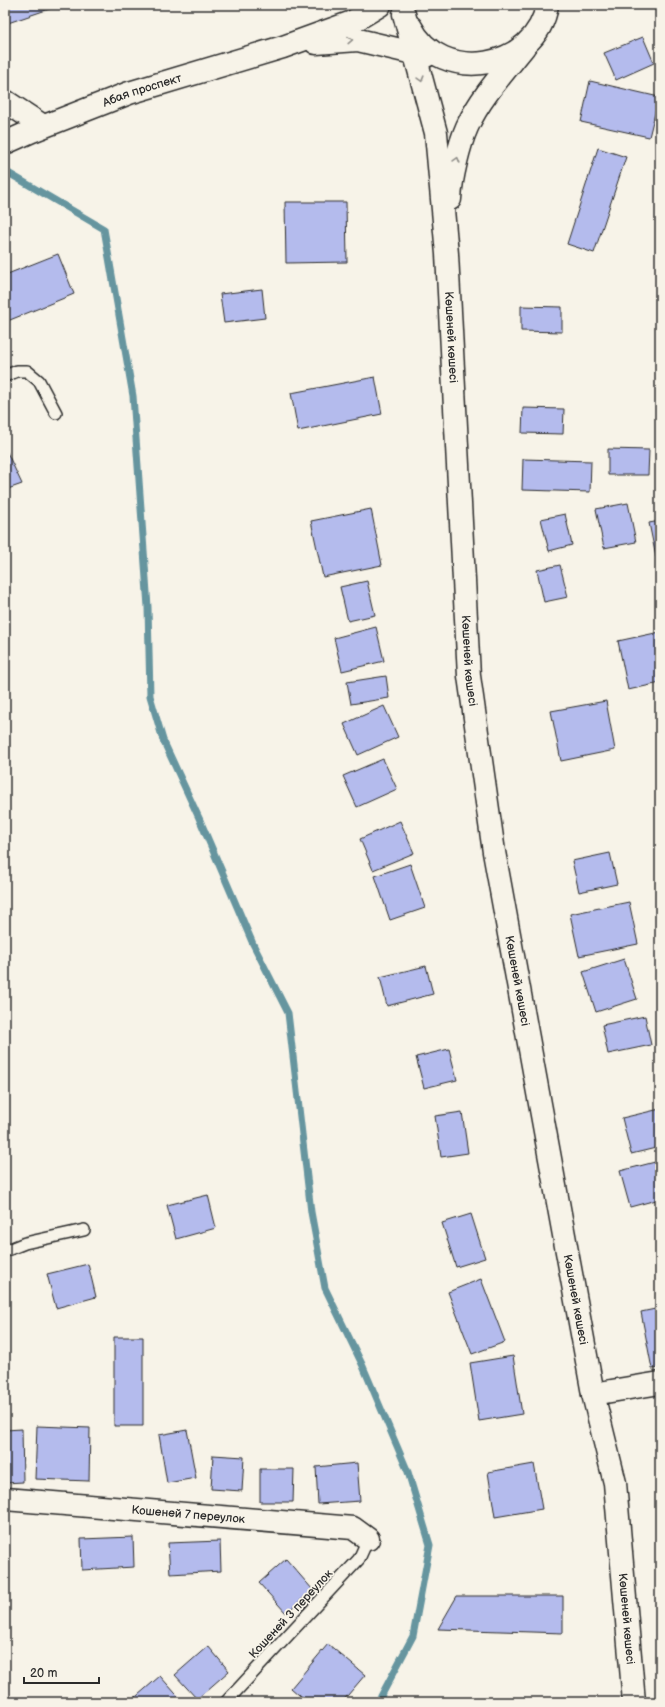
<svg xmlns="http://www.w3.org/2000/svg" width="665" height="1707" font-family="'Balsamiq Sans',sans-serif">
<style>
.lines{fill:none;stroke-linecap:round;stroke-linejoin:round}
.stream{stroke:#66959f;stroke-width:7}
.building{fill:#b4bbed;stroke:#2b2b2b}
.lane-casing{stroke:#2b2b2b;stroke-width:14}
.street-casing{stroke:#2b2b2b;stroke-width:25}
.secondary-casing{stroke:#2b2b2b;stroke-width:25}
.lane{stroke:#f7f3e8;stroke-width:11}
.street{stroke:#f7f3e8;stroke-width:22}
.secondary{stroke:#f7f3e8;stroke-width:22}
.oneway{stroke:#918f8a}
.labels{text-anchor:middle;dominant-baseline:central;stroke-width:3.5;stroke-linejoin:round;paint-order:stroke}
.street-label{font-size:12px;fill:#2b2b2b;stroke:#f7f3e8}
</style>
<rect width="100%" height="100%" fill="#f7f3e8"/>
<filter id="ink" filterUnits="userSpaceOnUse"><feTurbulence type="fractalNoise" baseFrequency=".025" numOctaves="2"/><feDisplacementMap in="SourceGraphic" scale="8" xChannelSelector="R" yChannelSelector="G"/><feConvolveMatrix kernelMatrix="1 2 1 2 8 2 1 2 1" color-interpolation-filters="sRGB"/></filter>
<g filter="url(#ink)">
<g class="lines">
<path class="stream" d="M 5,171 L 104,229 L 133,396 L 148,607 L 150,696 L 163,740 L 199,818 L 253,944 L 288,1013 L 311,1212 L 325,1288 L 362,1364 L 408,1472 L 430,1545 L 413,1636 L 378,1702"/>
</g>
<path class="building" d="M 5,5 L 61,5 L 5,24 Z
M 643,37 L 654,63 L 616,80 L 604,53 Z
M 590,81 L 659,97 L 649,137 L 581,122 Z
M 598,148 L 626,157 L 594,253 L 567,244 Z
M 285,202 L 346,202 L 347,262 L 286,263 Z
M 58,254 L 74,294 L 5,322 L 5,275 Z
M 262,289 L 265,318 L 224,323 L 220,294 Z
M 521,306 L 562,307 L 562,332 L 521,331 Z
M 375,377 L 382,414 L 298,431 L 291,393 Z
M 523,408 L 564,409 L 563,434 L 522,433 Z
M 5,448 L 22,484 L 5,490 Z
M 608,449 L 649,450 L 648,475 L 608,475 Z
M 523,459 L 591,461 L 590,492 L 522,490 Z
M 628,503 L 636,542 L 604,548 L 596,509 Z
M 371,509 L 382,565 L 323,577 L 311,521 Z
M 565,514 L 572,545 L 549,551 L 541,519 Z
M 660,521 L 660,556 L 656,557 L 649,523 Z
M 560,565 L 568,597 L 544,602 L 537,570 Z
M 367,581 L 375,615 L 348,621 L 340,587 Z
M 376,627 L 384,661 L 342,671 L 334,638 Z
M 660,632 L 660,683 L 628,690 L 618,641 Z
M 386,676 L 389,698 L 351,704 L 347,682 Z
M 606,701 L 615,750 L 561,761 L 551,711 Z
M 384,706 L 398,737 L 358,755 L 344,724 Z
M 383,759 L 397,789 L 357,807 L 343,776 Z
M 400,821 L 414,853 L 373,870 L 360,839 Z
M 610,853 L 617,884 L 579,892 L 572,861 Z
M 410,864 L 425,908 L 390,920 L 375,876 Z
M 629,902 L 638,944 L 579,956 L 570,914 Z
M 624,959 L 637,999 L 596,1012 L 583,972 Z
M 426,966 L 433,994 L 387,1006 L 380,977 Z
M 645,1016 L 651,1045 L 608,1054 L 602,1025 Z
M 449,1049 L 457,1080 L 424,1088 L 416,1057 Z
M 660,1109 L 660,1147 L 631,1154 L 622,1118 Z
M 462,1112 L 468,1153 L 441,1157 L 435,1116 Z
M 659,1161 L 660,1199 L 630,1207 L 620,1171 Z
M 208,1195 L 216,1228 L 176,1239 L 167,1205 Z
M 471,1214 L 485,1258 L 456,1267 L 442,1223 Z
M 88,1264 L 96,1297 L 56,1308 L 47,1274 Z
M 481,1279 L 505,1342 L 472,1354 L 448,1292 Z
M 660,1308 L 660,1368 L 652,1369 L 641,1312 Z
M 114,1337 L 143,1337 L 143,1426 L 114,1426 Z
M 513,1356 L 522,1414 L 479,1421 L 470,1363 Z
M 37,1426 L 90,1428 L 89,1481 L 35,1479 Z
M 22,1429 L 23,1482 L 5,1483 L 5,1430 Z
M 187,1430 L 196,1478 L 167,1483 L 159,1435 Z
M 213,1455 L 244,1457 L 242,1491 L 211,1489 Z
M 357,1463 L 360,1501 L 318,1504 L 316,1467 Z
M 534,1464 L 542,1509 L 495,1517 L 488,1472 Z
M 260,1469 L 294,1469 L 293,1502 L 260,1502 Z
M 133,1537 L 134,1567 L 82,1570 L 81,1539 Z
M 220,1541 L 221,1571 L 170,1574 L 168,1543 Z
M 286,1559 L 313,1590 L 286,1613 L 259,1583 Z
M 457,1596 L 563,1596 L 563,1633 L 438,1629 Z
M 328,1644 L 365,1675 L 342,1702 L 307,1702 L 291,1688 Z
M 208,1646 L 229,1671 L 197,1699 L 175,1675 Z
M 160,1676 L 183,1702 L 130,1702 Z"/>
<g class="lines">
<g class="lane-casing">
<path id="lane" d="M 5,376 L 17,371 L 27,371 L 39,381 L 56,413
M 5,1251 L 25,1243 L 84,1230
M 226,1702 L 359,1559 L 368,1539"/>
</g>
<g class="street-casing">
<g id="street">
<path d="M 5,101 L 43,126"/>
<path d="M 593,1394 L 660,1383"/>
<path id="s1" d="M 5,1499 L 353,1528 L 368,1539"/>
</g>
</g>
<g class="secondary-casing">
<g id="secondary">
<path id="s2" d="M 404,14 L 436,133 L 447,254 L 469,676 L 494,852 L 593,1394 L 615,1483 L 634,1702"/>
<path d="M 411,27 C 440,86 537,70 547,5"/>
<path d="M 316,43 L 358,40 L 426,56"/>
<path id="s3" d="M 5,143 L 32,131 L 129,93 L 283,47 L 352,22 L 380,5"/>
<path d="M 450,199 C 451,179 459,145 467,127 C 480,98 504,72 524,47"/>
</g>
</g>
<use href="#lane" class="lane"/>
<use href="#street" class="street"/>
<use href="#secondary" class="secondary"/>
</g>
<defs><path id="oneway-chevron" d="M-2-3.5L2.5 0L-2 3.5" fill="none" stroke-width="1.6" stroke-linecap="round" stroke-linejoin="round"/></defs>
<g class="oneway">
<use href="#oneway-chevron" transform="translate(350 40) rotate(-2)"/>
<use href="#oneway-chevron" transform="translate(421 79) rotate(74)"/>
<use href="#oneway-chevron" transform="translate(457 160) rotate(-74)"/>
</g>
</g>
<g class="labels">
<g class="street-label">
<text stroke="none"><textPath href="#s3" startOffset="147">Абая проспект</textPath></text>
<text stroke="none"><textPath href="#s2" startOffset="328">Көшеней көшесі</textPath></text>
<text stroke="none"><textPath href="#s2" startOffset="652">Көшеней көшесі</textPath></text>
<text stroke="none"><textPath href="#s2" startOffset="976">Көшеней көшесі</textPath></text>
<text stroke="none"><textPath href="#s2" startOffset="1300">Көшеней көшесі</textPath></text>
<text stroke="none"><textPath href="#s1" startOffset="184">Кошеней 7 переулок</textPath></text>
<text transform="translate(291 1614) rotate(-47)">Кошеней 3 переулок</text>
<text stroke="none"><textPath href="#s2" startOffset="1624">Көшеней көшесі</textPath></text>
</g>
</g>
<rect width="665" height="1707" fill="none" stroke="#f7f3e8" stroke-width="20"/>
<rect x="10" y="10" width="645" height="1687" fill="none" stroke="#2b2b2b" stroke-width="1.5" filter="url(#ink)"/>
<path d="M24 1677v6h75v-6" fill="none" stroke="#2b2b2b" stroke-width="2"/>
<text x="30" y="1677" font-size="12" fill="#2b2b2b" stroke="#f7f3e8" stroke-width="3" paint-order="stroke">20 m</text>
</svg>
